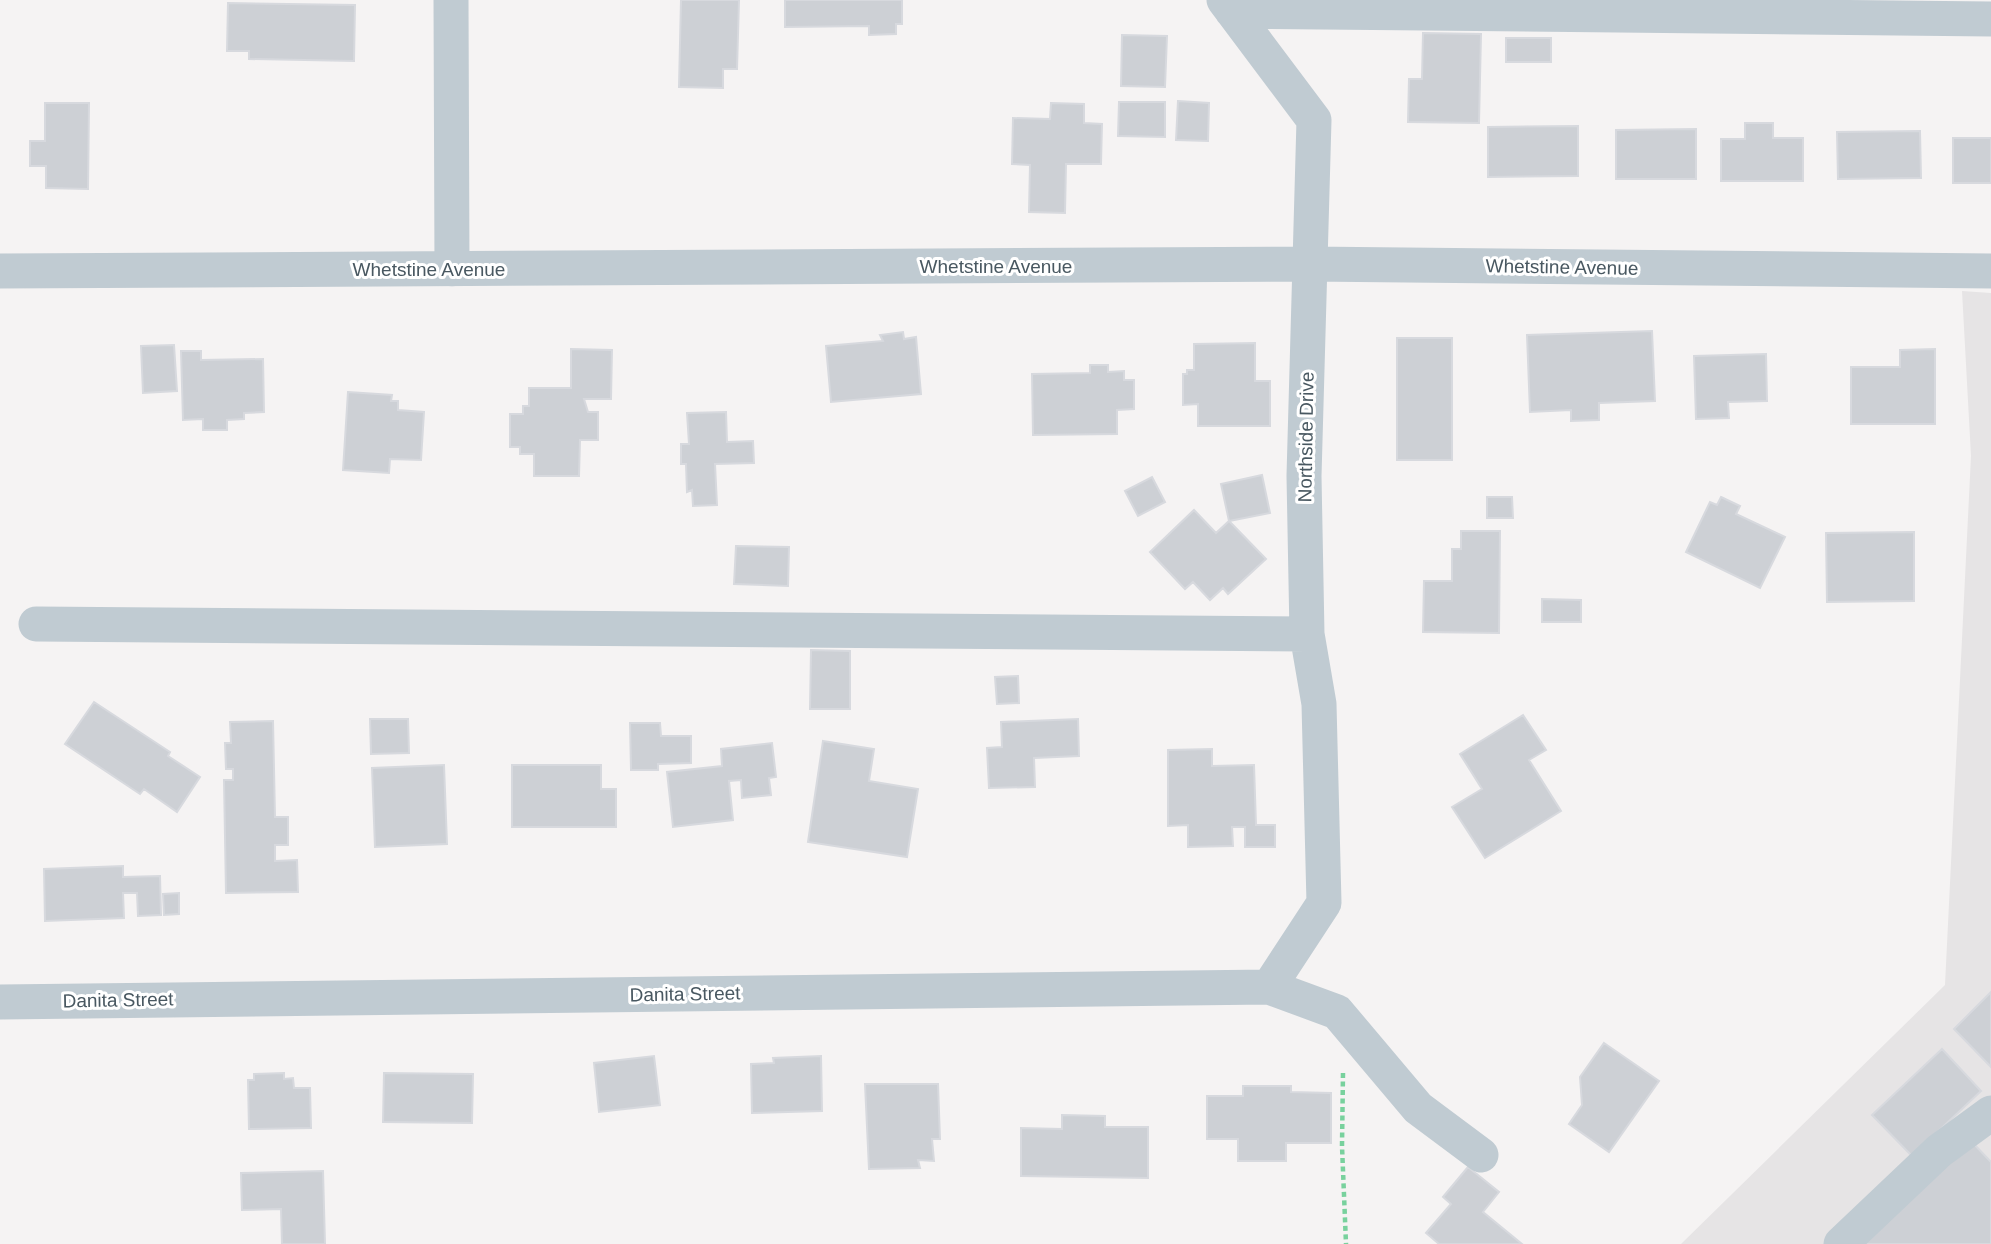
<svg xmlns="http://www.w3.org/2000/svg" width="1991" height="1244" font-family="Helvetica,sans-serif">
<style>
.education{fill:#e6e4e5}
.building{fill:#cdd0d5;stroke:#d7d9de;stroke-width:2}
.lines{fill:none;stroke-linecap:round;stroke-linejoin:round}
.path{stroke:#78d19d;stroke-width:4.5;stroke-dasharray:5 3.5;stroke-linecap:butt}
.minor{stroke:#c0cbd2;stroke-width:35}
.labels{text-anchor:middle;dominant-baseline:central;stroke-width:6;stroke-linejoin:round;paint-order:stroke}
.street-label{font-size:19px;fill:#495861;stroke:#fff}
</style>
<rect width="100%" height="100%" fill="#f5f3f3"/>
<path class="education" d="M 1962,291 L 1991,293 L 1991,1244 L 1681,1244 L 1945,985 L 1971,456 Z"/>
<path class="building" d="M 681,0 L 739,0 L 737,69 L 723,69 L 723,88 L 679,87 Z
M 785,0 L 902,0 L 902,24 L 896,24 L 896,34 L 869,35 L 869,26 L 785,27 Z
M 228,3 L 355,5 L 354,61 L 249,59 L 249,51 L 227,51 Z
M 1423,33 L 1481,34 L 1479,123 L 1408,122 L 1409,79 L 1422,79 Z
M 1122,35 L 1167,36 L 1165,87 L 1121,86 Z
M 1506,38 L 1551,38 L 1551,62 L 1506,62 Z
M 1178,101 L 1209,103 L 1208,141 L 1176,140 Z
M 1119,102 L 1165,102 L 1165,137 L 1118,136 Z
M 45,103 L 89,103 L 88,189 L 46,188 L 46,166 L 30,166 L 30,141 L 45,141 Z
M 1051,103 L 1084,104 L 1084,123 L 1102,124 L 1101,164 L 1066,164 L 1065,213 L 1029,212 L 1030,165 L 1012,164 L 1013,118 L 1050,119 Z
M 1745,123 L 1773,123 L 1773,138 L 1803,138 L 1803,181 L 1721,181 L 1721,139 L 1745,139 Z
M 1578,126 L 1578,176 L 1488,177 L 1488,127 Z
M 1696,129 L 1696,179 L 1616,179 L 1616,130 Z
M 1920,131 L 1921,178 L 1838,179 L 1837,132 Z
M 1953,138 L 1991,138 L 1991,183 L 1953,183 Z
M 1652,331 L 1655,401 L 1599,403 L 1599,420 L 1571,421 L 1571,410 L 1530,412 L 1527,335 Z
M 903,332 L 904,339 L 916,337 L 921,394 L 831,402 L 826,346 L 883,341 L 880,335 Z
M 1397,338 L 1452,338 L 1452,460 L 1397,460 Z
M 1255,343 L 1255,381 L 1270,381 L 1270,426 L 1198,426 L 1198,404 L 1183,405 L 1183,374 L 1187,374 L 1187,370 L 1194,370 L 1194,344 Z
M 174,345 L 177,391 L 143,393 L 141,346 Z
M 571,349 L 612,350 L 611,399 L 584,399 L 588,412 L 598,412 L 598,440 L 580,440 L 579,476 L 534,476 L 534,454 L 520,454 L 520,447 L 510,447 L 510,414 L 523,414 L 523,406 L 529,406 L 529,388 L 571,388 Z
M 1935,349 L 1935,424 L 1851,424 L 1851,367 L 1900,367 L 1900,350 Z
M 181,351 L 201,351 L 201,360 L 263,359 L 264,412 L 244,413 L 244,419 L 227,420 L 227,430 L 203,430 L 203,419 L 183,420 Z
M 1766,354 L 1767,401 L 1728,402 L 1729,418 L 1696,419 L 1694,356 Z
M 1090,365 L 1108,365 L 1108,372 L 1124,371 L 1124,380 L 1134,380 L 1134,409 L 1117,410 L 1117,434 L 1033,435 L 1032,374 L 1090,373 Z
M 348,392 L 392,395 L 391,401 L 398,401 L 398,410 L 424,412 L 421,460 L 390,459 L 389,473 L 343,470 Z
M 726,412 L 727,442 L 753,441 L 754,463 L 715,464 L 717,505 L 693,506 L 692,490 L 687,492 L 686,464 L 681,464 L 681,444 L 689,444 L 687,413 Z
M 1262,475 L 1270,513 L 1229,521 L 1221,484 Z
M 1152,477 L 1165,502 L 1138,516 L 1125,491 Z
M 1487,497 L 1512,497 L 1513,518 L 1487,518 Z
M 1721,497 L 1740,506 L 1736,514 L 1785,537 L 1760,588 L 1686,552 L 1710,502 L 1717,505 Z
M 1194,510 L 1216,533 L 1229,521 L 1266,559 L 1228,594 L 1223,588 L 1210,600 L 1193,582 L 1185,589 L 1150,552 Z
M 1461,531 L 1500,531 L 1499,633 L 1423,632 L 1424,581 L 1452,581 L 1452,549 L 1461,549 Z
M 1914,532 L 1914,601 L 1827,602 L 1826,533 Z
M 736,546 L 789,547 L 788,586 L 734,584 Z
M 1542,599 L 1581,600 L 1581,622 L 1542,622 Z
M 811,650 L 850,651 L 850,709 L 810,709 Z
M 1018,676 L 1019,703 L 997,704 L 995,677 Z
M 94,702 L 170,752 L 168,756 L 200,777 L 177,812 L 144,789 L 140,794 L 65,744 Z
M 1523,715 L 1546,750 L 1529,760 L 1561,811 L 1485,858 L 1452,807 L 1482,789 L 1460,754 Z
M 370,719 L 408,719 L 409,753 L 371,754 Z
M 1078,719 L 1079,756 L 1034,758 L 1035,787 L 989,788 L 987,748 L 1002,747 L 1001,722 Z
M 273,721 L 275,817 L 288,817 L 288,845 L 275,845 L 275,861 L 297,860 L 298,892 L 226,893 L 224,780 L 233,780 L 233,769 L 226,769 L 225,743 L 231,743 L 230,722 Z
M 630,723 L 660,723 L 661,736 L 691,736 L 691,763 L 658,764 L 658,770 L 631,770 Z
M 823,741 L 874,749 L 869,781 L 918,789 L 907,857 L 808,842 Z
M 772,743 L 776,777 L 769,778 L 771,795 L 742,798 L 741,780 L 729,781 L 733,820 L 673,827 L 667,772 L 722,766 L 721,749 Z
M 1212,749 L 1212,766 L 1254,765 L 1256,825 L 1275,825 L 1275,847 L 1245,847 L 1245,827 L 1232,827 L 1233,846 L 1188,847 L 1188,825 L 1168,826 L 1168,750 Z
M 444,765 L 447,844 L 375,847 L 372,768 Z
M 512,765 L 601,765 L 601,789 L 616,789 L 616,827 L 512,827 Z
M 123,866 L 123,877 L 160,876 L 161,915 L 138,916 L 137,893 L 123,893 L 124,918 L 45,921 L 44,869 Z
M 179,893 L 179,914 L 164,915 L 163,894 Z
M 1991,992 L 1991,1067 L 1954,1029 Z
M 1604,1043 L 1659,1081 L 1609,1152 L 1569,1124 L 1582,1105 L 1580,1077 Z
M 1942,1049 L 1981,1091 L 1912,1156 L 1872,1115 Z
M 654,1056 L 660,1105 L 599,1112 L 594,1063 Z
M 821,1056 L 822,1111 L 752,1113 L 751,1064 L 774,1063 L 773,1058 Z
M 284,1073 L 284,1079 L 293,1078 L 294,1088 L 310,1088 L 311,1128 L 249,1129 L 248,1080 L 254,1080 L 254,1074 Z
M 384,1073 L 473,1074 L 472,1123 L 383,1122 Z
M 865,1084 L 938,1084 L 940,1139 L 932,1139 L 934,1161 L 918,1160 L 920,1168 L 869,1169 Z
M 1243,1086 L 1291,1086 L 1291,1092 L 1331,1093 L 1331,1143 L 1286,1143 L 1286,1161 L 1238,1161 L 1238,1139 L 1207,1139 L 1207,1096 L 1243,1096 Z
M 1062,1115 L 1105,1116 L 1105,1127 L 1148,1127 L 1148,1178 L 1021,1176 L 1021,1128 L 1062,1129 Z
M 1971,1141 L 1991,1162 L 1991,1244 L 1864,1244 Z
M 1468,1167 L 1499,1192 L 1483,1212 L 1522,1244 L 1439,1244 L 1426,1233 L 1451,1204 L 1443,1197 Z
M 323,1171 L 325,1244 L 282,1244 L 281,1209 L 242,1210 L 241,1173 Z"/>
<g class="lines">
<path class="path" d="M 1343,1073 L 1342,1146 L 1346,1244"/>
<path class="minor" d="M 451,0 L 452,269
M 1232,11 L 1991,19
M 0,271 L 1310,264 L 1991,271
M 36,624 L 1307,634
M 1269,987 L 1337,1012 L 1418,1108 L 1481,1155
M 0,1002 L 1269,987 L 1324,903 L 1319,704 L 1307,634 L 1304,476 L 1314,120 L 1224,0
M 1841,1244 L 1939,1151 L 1991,1113"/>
</g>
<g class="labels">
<g class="street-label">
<text x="996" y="266">Whetstine Avenue</text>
<text transform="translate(1562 267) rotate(1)">Whetstine Avenue</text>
<text x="429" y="269">Whetstine Avenue</text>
<text transform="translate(1306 437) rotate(-89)">Northside Drive</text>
<text transform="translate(685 994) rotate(-1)">Danita Street</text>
<text transform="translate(118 1000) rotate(-1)">Danita Street</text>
</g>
</g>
</svg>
